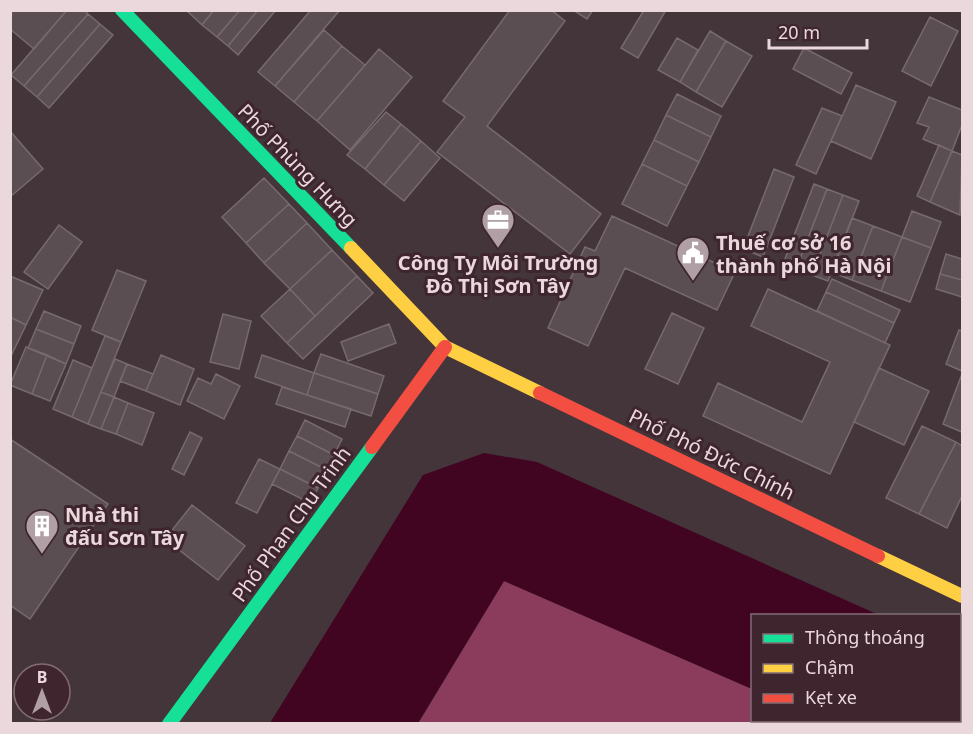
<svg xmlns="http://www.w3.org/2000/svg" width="973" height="734" font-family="'Noto Sans',sans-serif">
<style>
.forest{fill:#8b3b5c}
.water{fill:#410522}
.building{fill:#5b4e52;stroke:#776a6e;stroke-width:1.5}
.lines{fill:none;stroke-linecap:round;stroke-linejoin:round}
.fast{stroke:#16e098;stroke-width:14}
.slow{stroke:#ffcf43;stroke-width:14}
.jam{stroke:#f24e42;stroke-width:14}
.labels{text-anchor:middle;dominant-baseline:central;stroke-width:6;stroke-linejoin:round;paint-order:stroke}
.street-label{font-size:20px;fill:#ead8dd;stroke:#3f252e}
.poi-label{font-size:20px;font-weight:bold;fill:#ead8dd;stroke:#3f252e;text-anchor:start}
</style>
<rect width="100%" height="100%" fill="#44353a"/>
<path class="forest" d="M 504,581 L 752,689 L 752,720 L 824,720 L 831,723 L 418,724 Z"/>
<path class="water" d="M 484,453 L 537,462 L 879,615 L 752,616 L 752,689 L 504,581 L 418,723 L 270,723 L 423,475 Z
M 960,651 L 962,653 L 962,723 L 831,724 L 824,721 L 960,720 Z"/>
<path class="building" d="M 12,10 L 67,10 L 34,49 L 10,29 Z
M 67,10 L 84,10 L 88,14 L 24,86 L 11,75 Z
M 186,10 L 214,10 L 202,25 Z
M 214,10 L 240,10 L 217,37 L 202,25 Z
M 240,10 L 258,10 L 228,46 L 217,37 Z
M 258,10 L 276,10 L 238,55 L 228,46 Z
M 311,10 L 340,10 L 275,86 L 258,72 Z
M 510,10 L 551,10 L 565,21 L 487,126 L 601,214 L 570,254 L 437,152 L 465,117 L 443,101 Z
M 573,10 L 593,10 L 587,19 Z
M 644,10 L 666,10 L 638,58 L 621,48 Z
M 88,14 L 100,24 L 37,97 L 24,86 Z
M 930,17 L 958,31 L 931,86 L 902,71 Z
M 100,24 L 113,35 L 49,108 L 37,97 Z
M 324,30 L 342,46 L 294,102 L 275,86 Z
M 710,31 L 726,41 L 696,92 L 680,82 Z
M 677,38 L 698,50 L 680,82 L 658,70 Z
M 726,41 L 752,56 L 722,107 L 696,92 Z
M 342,46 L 365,65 L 317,121 L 294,102 Z
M 804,48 L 852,73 L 841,94 L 793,69 Z
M 379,49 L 412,77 L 350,150 L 317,121 Z
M 856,85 L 896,102 L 871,159 L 831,141 Z
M 677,94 L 721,116 L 711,137 L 666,115 Z
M 929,97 L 962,110 L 962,125 L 952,151 L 923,139 L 929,127 L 917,123 Z
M 822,108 L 842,116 L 816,174 L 796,165 Z
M 386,112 L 401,124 L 365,169 L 347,155 Z
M 666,115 L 711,137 L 699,162 L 654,140 Z
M 401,124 L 421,141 L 384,185 L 365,169 Z
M 10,131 L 43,169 L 10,197 Z
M 654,140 L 699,162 L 687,186 L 642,164 Z
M 421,141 L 440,158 L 404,201 L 384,185 Z
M 939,145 L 952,151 L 930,202 L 917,196 Z
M 952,151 L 962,155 L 960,215 L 930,202 Z
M 642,164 L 687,186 L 667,226 L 622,204 Z
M 774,169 L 794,177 L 763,257 L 743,249 Z
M 264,178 L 289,204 L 246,243 L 222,217 Z
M 814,184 L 827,189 L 796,269 L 783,264 Z
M 827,189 L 843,195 L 812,275 L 796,269 Z
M 843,195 L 859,201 L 828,281 L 812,275 Z
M 289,204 L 307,223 L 264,263 L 246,243 Z
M 912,211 L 941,222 L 931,248 L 902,237 Z
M 612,216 L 735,272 L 717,310 L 625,268 L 588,346 L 548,328 L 585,247 L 595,251 Z
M 852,218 L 873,226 L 852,280 L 831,272 Z
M 307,223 L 332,250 L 290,289 L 264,263 Z
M 59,225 L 82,242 L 48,289 L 24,272 Z
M 873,226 L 902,237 L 881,291 L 852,280 Z
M 902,237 L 931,248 L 910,302 L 881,291 Z
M 332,250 L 357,276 L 315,316 L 290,289 Z
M 946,254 L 962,259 L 962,280 L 940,274 Z
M 117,270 L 146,281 L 121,342 L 92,330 Z
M 940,274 L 962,280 L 962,297 L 936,289 Z
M 10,276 L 43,290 L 26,325 L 10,317 Z
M 357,276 L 373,293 L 303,359 L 287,343 Z
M 832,279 L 900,310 L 894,323 L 826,292 Z
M 290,289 L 315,316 L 287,343 L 261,316 Z
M 768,289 L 890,345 L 830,474 L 703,416 L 718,383 L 802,422 L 830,362 L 751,326 Z
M 826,292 L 894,323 L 885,343 L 817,311 Z
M 44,311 L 81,326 L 74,344 L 36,329 Z
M 672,313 L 704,328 L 678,384 L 645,369 Z
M 223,314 L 251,321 L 239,369 L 210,362 Z
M 10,317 L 26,325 L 12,354 L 10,353 Z
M 389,324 L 396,343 L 348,361 L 341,342 Z
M 36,329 L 74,344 L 66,364 L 28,348 Z
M 959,330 L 962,331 L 962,371 L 946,364 Z
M 105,336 L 121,342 L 88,424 L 72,417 Z
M 26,347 L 47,355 L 32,394 L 10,385 Z
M 321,354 L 384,376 L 378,394 L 314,373 Z
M 47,355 L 66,364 L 50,401 L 32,394 Z
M 161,355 L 194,369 L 180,405 L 146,391 Z
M 262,355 L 314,373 L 307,395 L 255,377 Z
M 115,359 L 127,364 L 114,397 L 101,392 Z
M 73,360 L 92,368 L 72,417 L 53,409 Z
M 127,364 L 153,374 L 146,391 L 120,381 Z
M 879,368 L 929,391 L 904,445 L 854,422 Z
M 314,373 L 378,394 L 371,416 L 307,395 Z
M 216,374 L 240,386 L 224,419 L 187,401 L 198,378 L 211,384 Z
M 962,374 L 962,432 L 943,424 Z
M 282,387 L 351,409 L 345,427 L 276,404 Z
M 101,392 L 114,397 L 101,429 L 88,424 Z
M 114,397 L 128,403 L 116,434 L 101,429 Z
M 128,403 L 154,413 L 142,445 L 116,434 Z
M 305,420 L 342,439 L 334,455 L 297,436 Z
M 922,426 L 956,442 L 919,514 L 886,498 Z
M 190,432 L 202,438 L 184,475 L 172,469 Z
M 297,436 L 334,455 L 327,470 L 289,451 Z
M 10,439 L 108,504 L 30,619 L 10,605 Z
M 956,442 L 962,446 L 962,496 L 947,528 L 919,514 Z
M 289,451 L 327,470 L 318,488 L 280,469 Z
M 259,459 L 280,469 L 257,513 L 236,503 Z
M 280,469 L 318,488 L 310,503 L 272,484 Z
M 192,505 L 245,546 L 218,580 L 165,539 Z"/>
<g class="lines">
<path class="fast" d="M 122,10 L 351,248
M 169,724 L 372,447"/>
<path class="slow" d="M 351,248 L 445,347 L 540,393
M 878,556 L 962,596"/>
<path class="jam" d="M 540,393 L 878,556
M 372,447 L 445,347"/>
</g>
<defs>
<g id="office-pin" transform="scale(1.725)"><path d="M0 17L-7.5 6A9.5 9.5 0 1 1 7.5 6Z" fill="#b09fa4" stroke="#3f252e"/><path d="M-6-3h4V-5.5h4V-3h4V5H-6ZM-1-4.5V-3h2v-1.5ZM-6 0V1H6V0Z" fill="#fff"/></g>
<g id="civic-pin" transform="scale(1.725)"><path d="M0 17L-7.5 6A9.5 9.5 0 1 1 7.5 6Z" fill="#b09fa4" stroke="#3f252e"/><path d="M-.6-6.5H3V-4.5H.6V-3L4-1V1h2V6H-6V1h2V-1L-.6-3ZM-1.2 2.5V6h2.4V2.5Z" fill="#fff"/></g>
<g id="building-pin" transform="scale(1.725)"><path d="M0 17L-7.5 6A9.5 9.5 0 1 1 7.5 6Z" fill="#b09fa4" stroke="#3f252e"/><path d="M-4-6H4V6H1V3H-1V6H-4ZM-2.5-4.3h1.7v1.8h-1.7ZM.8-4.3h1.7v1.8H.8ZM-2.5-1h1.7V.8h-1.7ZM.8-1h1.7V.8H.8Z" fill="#fff"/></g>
</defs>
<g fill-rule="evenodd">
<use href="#office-pin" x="498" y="220"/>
<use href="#civic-pin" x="693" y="253"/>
<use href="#building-pin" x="42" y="526"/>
</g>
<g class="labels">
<g class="street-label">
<text transform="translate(298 165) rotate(46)">Phố Phùng Hưng</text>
<text transform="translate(712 454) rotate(26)">Phố Phó Đức Chính</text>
<text transform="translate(291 524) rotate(-54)">Phố Phan Chu Trinh</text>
</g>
<g class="poi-label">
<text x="716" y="242">Thuế cơ sở 16<tspan x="716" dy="23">thành phố Hà Nội</tspan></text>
<text x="498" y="262" text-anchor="middle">Công Ty Môi Trường<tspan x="498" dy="23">Đô Thị Sơn Tây</tspan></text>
<text x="65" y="514">Nhà thi<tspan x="65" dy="23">đấu Sơn Tây</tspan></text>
</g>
</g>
<rect width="973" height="734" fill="none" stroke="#ead8dd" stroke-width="24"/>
<rect x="751" y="614" width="210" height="108" fill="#3f252e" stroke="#836d74" stroke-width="1.5"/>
<rect x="763" y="634" width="30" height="9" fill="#16e098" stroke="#836d74" stroke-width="1.5"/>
<text x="805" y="644" font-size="18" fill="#ead8dd">Thông thoáng</text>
<rect x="763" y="664" width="30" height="9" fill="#ffcf43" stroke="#836d74" stroke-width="1.5"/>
<text x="805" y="674" font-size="18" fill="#ead8dd">Chậm</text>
<rect x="763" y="694" width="30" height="9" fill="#f24e42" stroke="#836d74" stroke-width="1.5"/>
<text x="805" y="704" font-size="18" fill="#ead8dd">Kẹt xe</text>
<g transform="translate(42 692)"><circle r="28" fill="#3f252e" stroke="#836d74" stroke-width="1.5"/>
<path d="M0-4.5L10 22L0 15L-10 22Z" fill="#b09fa4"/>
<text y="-9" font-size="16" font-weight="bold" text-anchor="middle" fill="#ead8dd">B</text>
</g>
<path d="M769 39v9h98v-9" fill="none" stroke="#ead8dd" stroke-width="3"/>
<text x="778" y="39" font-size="18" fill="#ead8dd" stroke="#3f252e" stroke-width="4.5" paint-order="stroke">20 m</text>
</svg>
